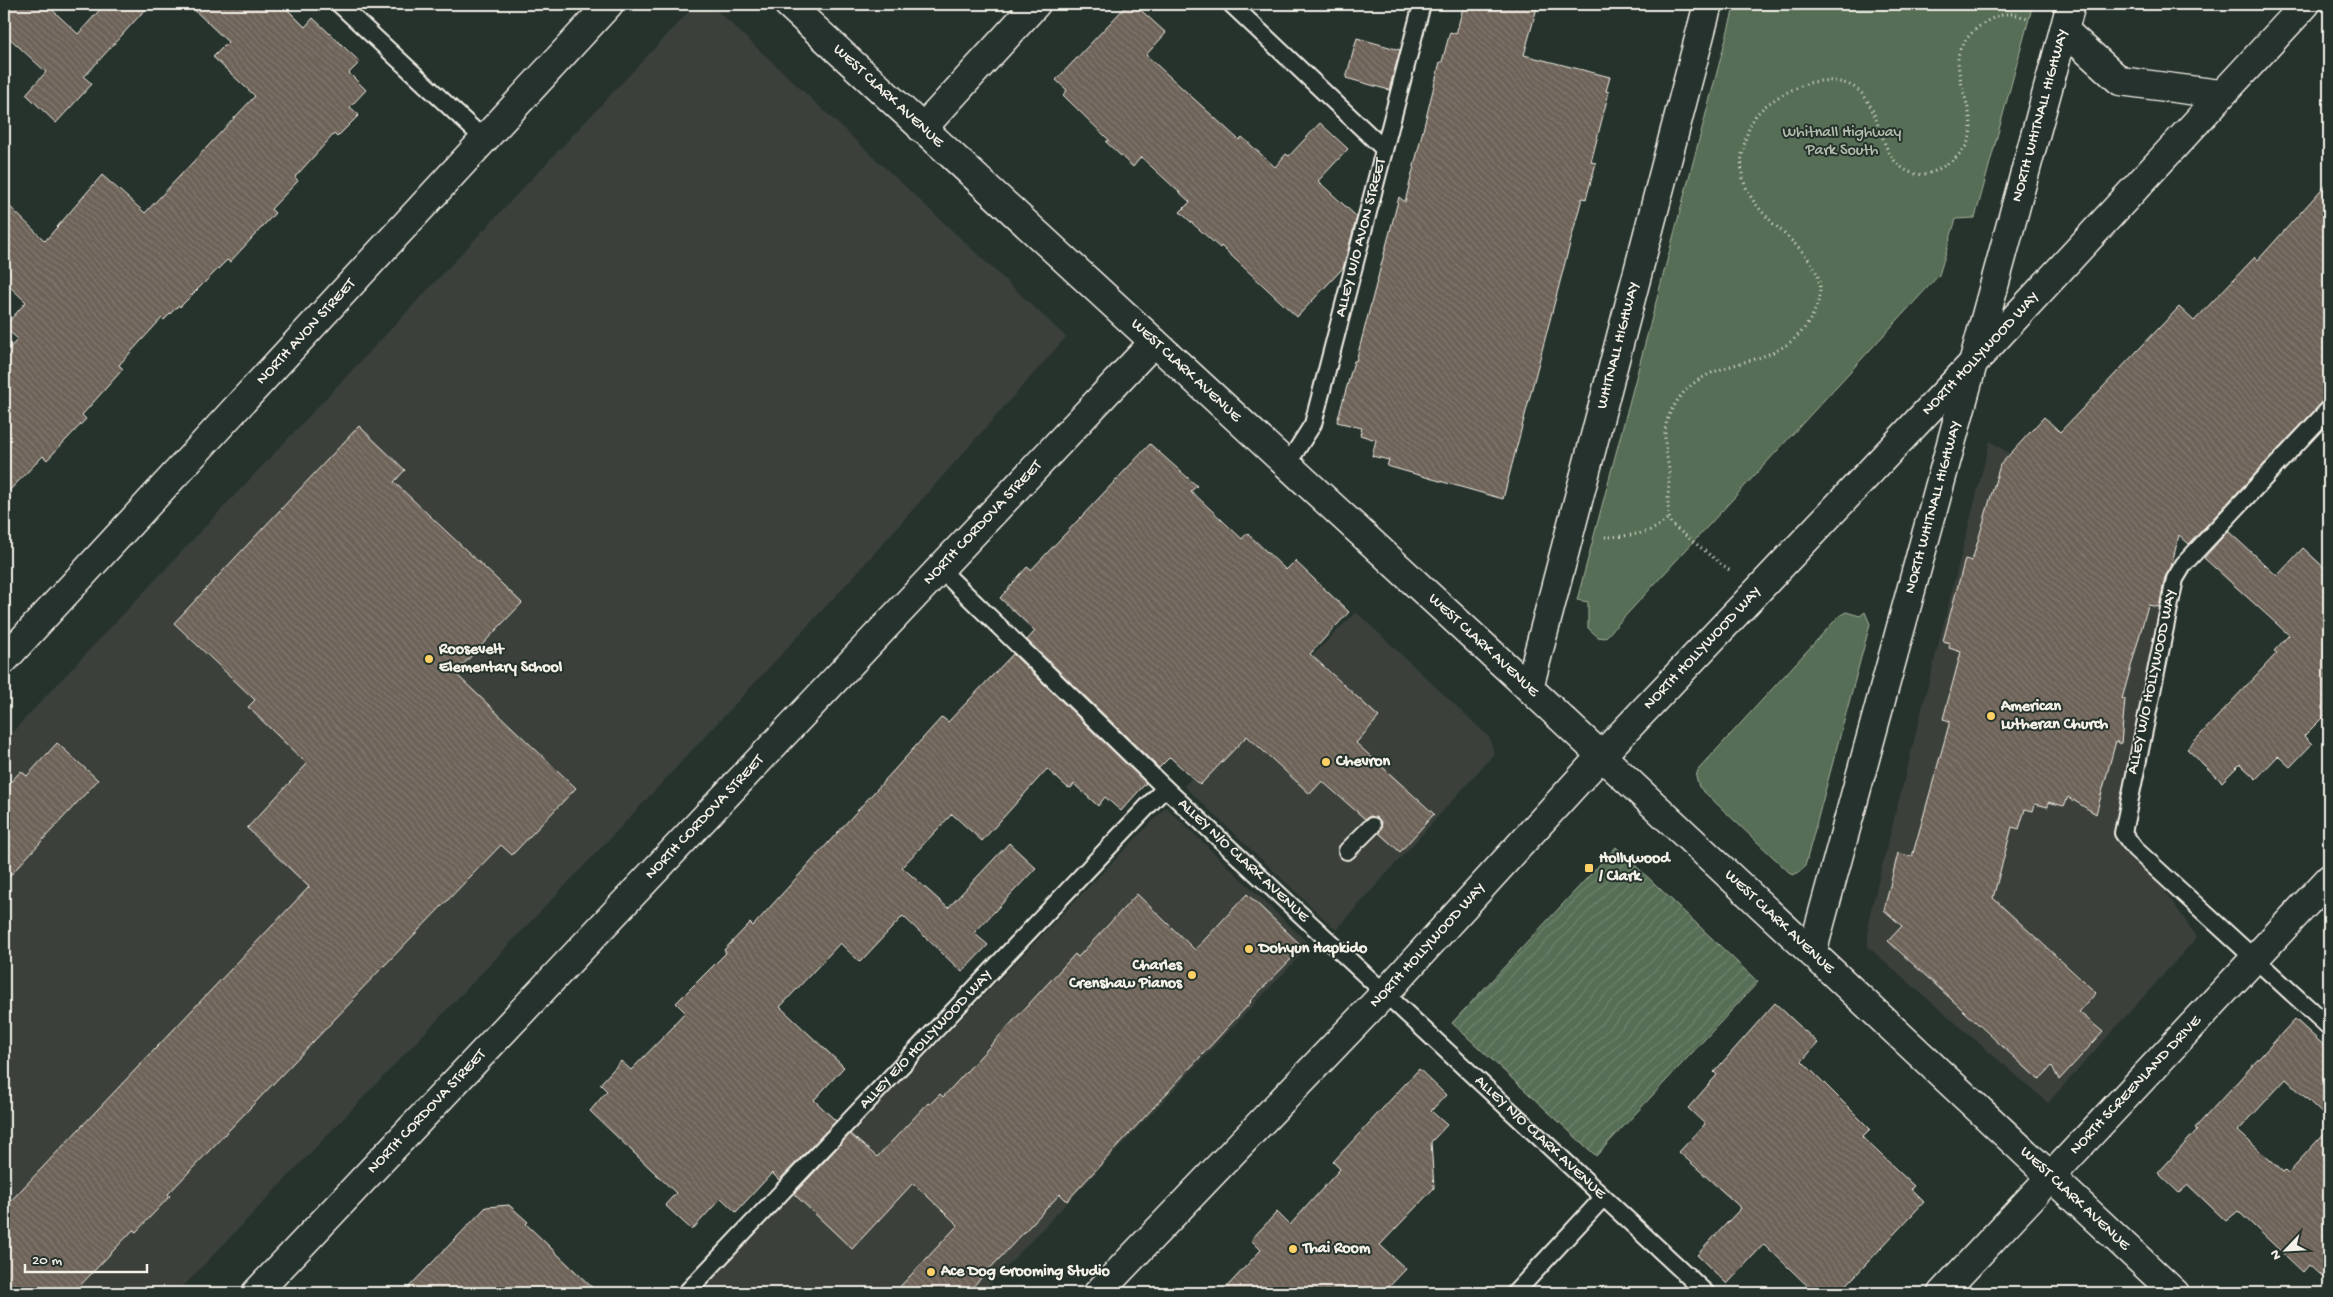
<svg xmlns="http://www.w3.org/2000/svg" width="2333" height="1297" font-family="'Gochi Hand',sans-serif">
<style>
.built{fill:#3b413a}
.green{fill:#566e54;stroke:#a5b09e}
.garden{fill:url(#garden-furrows);stroke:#a5b09e}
.building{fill:url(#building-back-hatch);stroke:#f4f1e8}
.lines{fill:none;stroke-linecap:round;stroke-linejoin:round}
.lane-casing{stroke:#f4f1e8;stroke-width:20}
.street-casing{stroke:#f4f1e8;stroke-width:31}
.secondary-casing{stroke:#f4f1e8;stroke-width:31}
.path{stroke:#f4f1e8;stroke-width:3;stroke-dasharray:1 4;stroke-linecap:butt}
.lane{stroke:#26332d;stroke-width:16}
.street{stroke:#26332d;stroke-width:28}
.secondary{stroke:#26332d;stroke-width:28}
.poi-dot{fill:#ffd166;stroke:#26332d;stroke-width:2}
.labels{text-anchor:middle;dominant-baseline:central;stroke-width:4;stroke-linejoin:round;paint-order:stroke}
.street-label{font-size:16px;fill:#f4f1e8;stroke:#26332d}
.park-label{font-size:16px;fill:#b5bdad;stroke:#26332d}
.poi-label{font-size:16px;font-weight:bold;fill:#f4f1e8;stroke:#26332d;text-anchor:start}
</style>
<defs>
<pattern id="garden-furrows" width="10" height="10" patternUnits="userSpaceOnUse" patternTransform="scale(1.25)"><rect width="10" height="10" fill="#566e54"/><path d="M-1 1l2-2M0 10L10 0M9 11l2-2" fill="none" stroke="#6f836d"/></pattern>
<pattern id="building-back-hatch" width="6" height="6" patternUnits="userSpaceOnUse" patternTransform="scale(1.25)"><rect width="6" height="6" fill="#6d6258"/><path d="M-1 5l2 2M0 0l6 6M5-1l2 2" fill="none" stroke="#827970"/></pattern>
</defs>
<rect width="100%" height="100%" fill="#26332d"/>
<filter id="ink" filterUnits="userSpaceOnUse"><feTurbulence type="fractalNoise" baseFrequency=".02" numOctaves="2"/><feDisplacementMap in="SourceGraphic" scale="10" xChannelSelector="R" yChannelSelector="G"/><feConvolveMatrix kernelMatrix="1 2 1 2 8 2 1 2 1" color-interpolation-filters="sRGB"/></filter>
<g filter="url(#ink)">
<path class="built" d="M 696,4 L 710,4 L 1066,337 L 854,576 L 617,831 L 177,1293 L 4,1293 L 4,741 Z
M 1990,441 L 2184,564 L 2125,816 L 2135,849 L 2197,937 L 2048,1103 L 1868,947 L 1868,922 Z
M 1356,612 L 1489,737 L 1494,754 L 1336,930 L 1184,786 Z
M 1166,807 L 1310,945 L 982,1293 L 696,1293 Z"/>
<path class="green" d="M 1735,4 L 2033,4 L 1975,218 L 1956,219 L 1939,275 L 1605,638 L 1598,637 L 1588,628 L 1588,602 L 1577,600 Z
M 1846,612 L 1860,616 L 1865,612 L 1870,624 L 1805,866 L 1800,872 L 1792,875 L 1699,787 L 1696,777 L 1698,770 L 1839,616 Z"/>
<path class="garden" d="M 1616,847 L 1758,982 L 1596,1156 L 1452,1023 Z"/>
<path class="building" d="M 4,4 L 46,4 L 78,34 L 105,4 L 150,4 L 84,77 L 92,84 L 56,123 L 26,94 L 46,72 L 4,33 Z
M 188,4 L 282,4 L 305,27 L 313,18 L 360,62 L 349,73 L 366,90 L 350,107 L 359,115 L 337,137 L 334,134 L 295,177 L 298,181 L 271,209 L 275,213 L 230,262 L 227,260 L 180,307 L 179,305 L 164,320 L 162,318 L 119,365 L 123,369 L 82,415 L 86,419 L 47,460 L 43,456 L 4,496 L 4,354 L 18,339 L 4,327 L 26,302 L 4,281 L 4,201 L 45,241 L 102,175 L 145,213 L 255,96 L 213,57 L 228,42 Z
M 1128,4 L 1134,4 L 1166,33 L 1146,55 L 1239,140 L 1242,137 L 1275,167 L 1286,154 L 1289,156 L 1320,123 L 1348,149 L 1318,181 L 1357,217 L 1343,268 L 1297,317 L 1221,246 L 1220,248 L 1180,212 L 1190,202 L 1141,157 L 1133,167 L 1106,142 L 1109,140 L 1063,95 L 1067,90 L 1056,80 Z
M 1464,4 L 1538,4 L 1524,55 L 1610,77 L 1606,91 L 1609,92 L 1591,162 L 1596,163 L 1586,199 L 1582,198 L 1503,499 L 1387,466 L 1389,460 L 1372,456 L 1376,440 L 1360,435 L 1362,428 L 1337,422 L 1354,361 L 1356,361 L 1399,197 L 1405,202 L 1440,62 L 1442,62 L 1450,32 L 1456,34 Z
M 1357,38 L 1400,50 L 1389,90 L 1346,78 Z
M 2329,181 L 2329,395 L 2189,544 L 2179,535 L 2171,567 L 2165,577 L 2159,607 L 2148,605 L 2122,699 L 2125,699 L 2121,744 L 2116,741 L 2096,814 L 2068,797 L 2064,806 L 2048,802 L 2048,807 L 2035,804 L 2033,811 L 2025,809 L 2019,829 L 2012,827 L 1993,898 L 2096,993 L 2079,1012 L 2103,1032 L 2059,1080 L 2052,1066 L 2039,1080 L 1888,941 L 1902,926 L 1884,910 L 1898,853 L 1912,857 L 1950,721 L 1943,719 L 1961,652 L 1949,648 L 1950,643 L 1943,641 L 1965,559 L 1972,561 L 2000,465 L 2044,417 L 2060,432 L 2179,307 L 2194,321 L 2255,257 L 2258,260 Z
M 359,426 L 405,470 L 394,482 L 522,603 L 455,673 L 576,788 L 512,855 L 501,845 L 353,998 L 354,999 L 168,1194 L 170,1196 L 136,1232 L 133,1230 L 73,1293 L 4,1293 L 4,1208 L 309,887 L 247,828 L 307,764 L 248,707 L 255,700 L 174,623 Z
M 1150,444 L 1197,486 L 1191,491 L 1242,539 L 1247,533 L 1286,570 L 1295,561 L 1349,612 L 1310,654 L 1379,717 L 1356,743 L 1434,814 L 1400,852 L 1379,833 L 1382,824 L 1379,819 L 1370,816 L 1365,819 L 1322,781 L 1310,794 L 1247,736 L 1200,785 L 1170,757 L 1159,768 L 1027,640 L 1035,631 L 1000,598 L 1027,567 L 1031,570 Z
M 2228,531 L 2277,576 L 2303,548 L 2329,572 L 2329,711 L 2304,736 L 2312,744 L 2290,767 L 2278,756 L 2256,779 L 2240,764 L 2222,782 L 2187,749 L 2277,653 L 2274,651 L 2289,635 L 2204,558 Z
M 1013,654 L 1146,783 L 1121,811 L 1105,797 L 1098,806 L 1074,784 L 1071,788 L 1067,787 L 1047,769 L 982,841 L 952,814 L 902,867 L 948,908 L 1009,843 L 1036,868 L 974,933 L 988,945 L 962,972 L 903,916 L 860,962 L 840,943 L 780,1007 L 844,1067 L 814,1100 L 836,1121 L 779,1180 L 772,1173 L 736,1212 L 721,1198 L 692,1230 L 665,1205 L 676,1193 L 590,1111 L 607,1091 L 600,1084 L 621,1061 L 631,1070 L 674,1026 L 673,1025 L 685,1012 L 676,1003 L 726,953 L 724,950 L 750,923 L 753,926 L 942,717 L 948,722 Z
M 57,743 L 98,780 L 4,882 L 4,789 L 21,771 L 27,776 Z
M 1137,894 L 1195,950 L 1247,894 L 1303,947 L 1250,1001 L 1251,1002 L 1067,1201 L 1060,1194 L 967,1293 L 894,1293 L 958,1225 L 913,1183 L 852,1249 L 794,1194 L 850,1134 L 877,1157 L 928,1103 L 930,1104 L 940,1094 L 943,1097 L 1075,954 L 1078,957 Z
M 1775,1003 L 1818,1043 L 1802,1061 L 1870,1129 L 1862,1137 L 1914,1186 L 1911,1189 L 1924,1202 L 1839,1293 L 1815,1293 L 1764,1244 L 1727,1284 L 1697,1255 L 1741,1208 L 1679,1152 L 1705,1124 L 1688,1108 L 1717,1075 L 1714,1072 Z
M 2295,1019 L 2329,1050 L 2329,1120 L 2286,1079 L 2238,1131 L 2283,1172 L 2285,1170 L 2288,1173 L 2329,1128 L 2329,1283 L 2309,1265 L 2303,1272 L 2238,1211 L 2226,1221 L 2188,1185 L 2179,1193 L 2158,1173 L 2197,1130 L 2195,1128 Z
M 1419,1069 L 1446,1095 L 1431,1111 L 1447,1125 L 1431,1142 L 1434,1188 L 1380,1245 L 1406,1269 L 1383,1293 L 1221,1293 L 1261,1250 L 1251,1240 L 1277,1212 L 1290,1225 L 1340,1169 L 1333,1162 Z
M 509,1205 L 528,1222 L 526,1224 L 598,1293 L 403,1293 L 486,1207 Z"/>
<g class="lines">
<g class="lane-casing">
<g id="lane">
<path d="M 339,4 L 485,140"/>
<path d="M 1231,4 L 1383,148"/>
<path d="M 2329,409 L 2184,564 L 2175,579 L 2123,833 L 2135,849 L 2329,1027"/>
<path id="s1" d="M 1287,465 L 1313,424 L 1422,4"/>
<path id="s2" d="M 939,568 L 1165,788 L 1706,1293"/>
<path d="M 1347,851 L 1372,826"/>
<path id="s3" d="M 686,1293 L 1165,788"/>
<path d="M 1515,1293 L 1603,1198"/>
</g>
</g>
<g class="street-casing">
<g id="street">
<path id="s4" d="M 788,4 L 1514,674 L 2175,1293"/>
<path d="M 922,129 L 1036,4"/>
<path id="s5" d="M 4,660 L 609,4"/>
<path id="s6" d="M 1529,688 L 1708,4"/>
<path id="s7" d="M 1812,953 L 2071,4"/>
<path id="s8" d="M 256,1293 L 1154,342"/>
<path id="s9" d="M 1942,1293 L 2329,879"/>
</g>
</g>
<g class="secondary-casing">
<g id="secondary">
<path d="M 2064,30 L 2120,81 L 2220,94"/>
<path id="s10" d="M 1098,1293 L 1385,993 L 1601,756 L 1974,362 L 2306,4"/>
</g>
</g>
<path class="path" d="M 1605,537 C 1627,536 1654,535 1669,517
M 1729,570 L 1671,524 C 1665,507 1670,487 1669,470 C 1667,455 1663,440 1666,425 C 1667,416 1674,406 1679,398 C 1716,349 1786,376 1815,310 C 1845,244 1726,225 1743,150 C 1746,137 1749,123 1758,113 C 1771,99 1792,89 1809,83 C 1820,80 1833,80 1844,83 C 1887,95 1871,158 1912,173 C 1919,176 1928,174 1935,171 C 1998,139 1959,107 1958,59 C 1958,38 1991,13 2011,14 C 2017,14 2024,18 2030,20"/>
<use href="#lane" class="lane"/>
<use href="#street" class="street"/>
<use href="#secondary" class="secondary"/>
</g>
</g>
<g class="poi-dot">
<circle cx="429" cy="659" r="5"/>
<circle cx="1991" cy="716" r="5"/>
<circle cx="1326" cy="762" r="5"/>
<rect x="1584" y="863" width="10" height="10" rx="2.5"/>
<circle cx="1249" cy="949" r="5"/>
<circle cx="1192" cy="975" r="5"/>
<circle cx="1293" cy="1249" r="5"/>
<circle cx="931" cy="1272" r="5"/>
</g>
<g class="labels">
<g class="street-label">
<text stroke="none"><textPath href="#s4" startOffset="136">WEST CLARK AVENUE</textPath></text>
<text stroke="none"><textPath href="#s7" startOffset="868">NORTH WHITNALL HIGHWAY</textPath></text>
<text stroke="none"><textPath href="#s1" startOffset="241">ALLEY W/O AVON STREET</textPath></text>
<text stroke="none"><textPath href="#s5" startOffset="446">NORTH AVON STREET</textPath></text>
<text stroke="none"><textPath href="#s6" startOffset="354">WHITNALL HIGHWAY</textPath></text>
<text stroke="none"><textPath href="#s10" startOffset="1289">NORTH HOLLYWOOD WAY</textPath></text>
<text stroke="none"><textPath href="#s4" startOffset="541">WEST CLARK AVENUE</textPath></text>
<text stroke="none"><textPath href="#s7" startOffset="462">NORTH WHITNALL HIGHWAY</textPath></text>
<text stroke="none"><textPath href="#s8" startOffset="1059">NORTH CORDOVA STREET</textPath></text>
<text stroke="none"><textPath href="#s4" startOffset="946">WEST CLARK AVENUE</textPath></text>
<text stroke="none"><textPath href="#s10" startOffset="884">NORTH HOLLYWOOD WAY</textPath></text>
<text transform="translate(2153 682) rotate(-78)">ALLEY W/O HOLLYWOOD WAY</text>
<text stroke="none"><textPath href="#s8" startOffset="654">NORTH CORDOVA STREET</textPath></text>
<text stroke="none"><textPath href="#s2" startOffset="422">ALLEY N/O CLARK AVENUE</textPath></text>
<text stroke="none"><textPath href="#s4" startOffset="1351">WEST CLARK AVENUE</textPath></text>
<text stroke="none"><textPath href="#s10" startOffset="479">NORTH HOLLYWOOD WAY</textPath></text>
<text stroke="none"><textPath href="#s3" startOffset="349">ALLEY E/O HOLLYWOOD WAY</textPath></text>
<text stroke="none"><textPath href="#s9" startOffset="284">NORTH SCREENLAND DRIVE</textPath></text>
<text stroke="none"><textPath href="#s8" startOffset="249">NORTH CORDOVA STREET</textPath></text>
<text stroke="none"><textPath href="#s2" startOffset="828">ALLEY N/O CLARK AVENUE</textPath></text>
<text stroke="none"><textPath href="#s4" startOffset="1756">WEST CLARK AVENUE</textPath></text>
</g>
<g class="park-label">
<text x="1842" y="133">Whitnall Highway<tspan x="1842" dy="18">Park South</tspan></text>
</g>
<g class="poi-label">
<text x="439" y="650">Roosevelt<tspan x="439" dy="18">Elementary School</tspan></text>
<text x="2001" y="707">American<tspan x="2001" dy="18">Lutheran Church</tspan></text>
<text x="1336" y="762">Chevron</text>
<text x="1599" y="859">Hollywood<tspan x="1599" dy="18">/ Clark</tspan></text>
<text x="1259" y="949">Dohyun Hapkido</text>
<text x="1182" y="966" text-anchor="end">Charles<tspan x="1182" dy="18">Crenshaw Pianos</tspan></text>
<text x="1303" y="1249">Thai Room</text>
<text x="941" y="1272">Ace Dog Grooming Studio</text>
</g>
</g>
<rect width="2333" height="1297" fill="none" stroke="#26332d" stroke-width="20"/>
<rect x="10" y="10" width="2313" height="1277" fill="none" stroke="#f4f1e8" stroke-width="2" filter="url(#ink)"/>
<g transform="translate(2286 1250) rotate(245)" stroke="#26332d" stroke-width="4" paint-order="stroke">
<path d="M0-4L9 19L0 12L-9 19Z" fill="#f4f1e8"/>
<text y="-8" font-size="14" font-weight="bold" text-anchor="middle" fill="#f4f1e8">N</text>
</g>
<path d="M25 1264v8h122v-8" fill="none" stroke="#f4f1e8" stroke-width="2.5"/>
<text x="32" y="1264" font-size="15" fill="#f4f1e8" stroke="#26332d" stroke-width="4" paint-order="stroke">20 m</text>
</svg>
